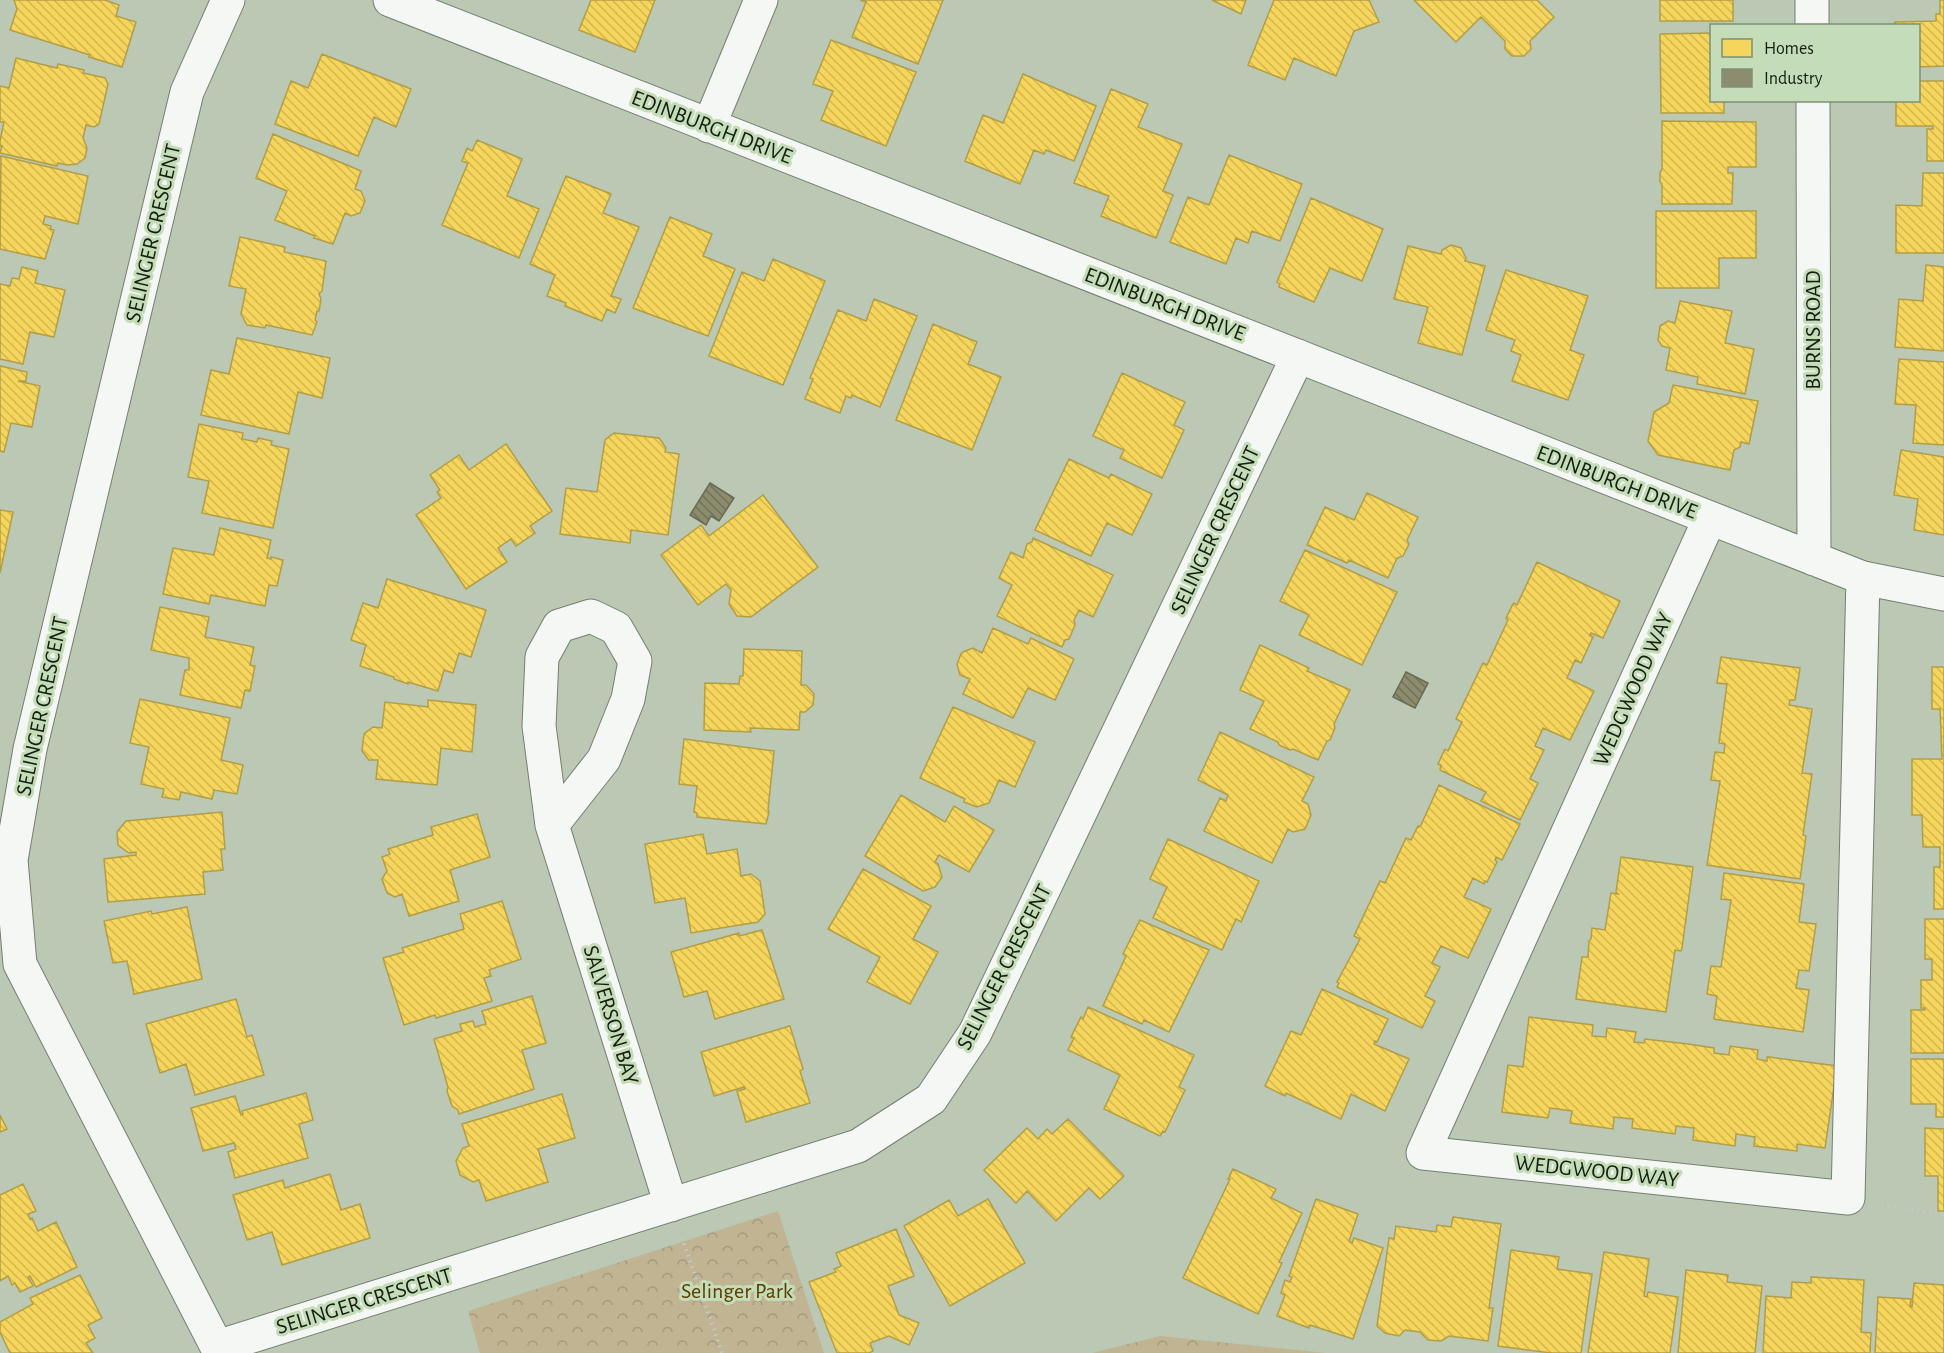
<svg xmlns="http://www.w3.org/2000/svg" width="1944" height="1353" font-family="'Alegreya Sans',sans-serif">
<style>
.park{fill:url(#park-crowns)}
.homes{fill:url(#homes-back-hatch);stroke:#b29e46;stroke-width:1.5}
.industry{fill:url(#industry-back-hatch);stroke:#686b52;stroke-width:1.5}
.lines{fill:none;stroke-linecap:round;stroke-linejoin:round}
.minor-casing{stroke:#757f70;stroke-width:35}
.path{stroke:#c5c9c3;stroke-width:4;stroke-dasharray:1.5 4.5;stroke-linecap:butt}
.minor{stroke:#f5f7f4;stroke-width:33}
.labels{text-anchor:middle;dominant-baseline:central;stroke-width:6;stroke-linejoin:round;paint-order:stroke}
.street-label{font-size:22px;fill:#151e11;stroke:#c4ddb8}
.park-label{font-size:22px;fill:#5c3c00;stroke:#c4ddb8}
</style>
<defs>
<pattern id="park-crowns" width="20" height="18" patternUnits="userSpaceOnUse" patternTransform="scale(1.5)"><rect width="20" height="18" fill="#c0b492"/><path d="M2 6a3 3 0 1 1 6 0M12 15a3 3 0 1 1 6 0" fill="none" stroke="#a49a7d"/></pattern>
<pattern id="homes-back-hatch" width="6" height="6" patternUnits="userSpaceOnUse" patternTransform="scale(1.5)"><rect width="6" height="6" fill="#f6d55c"/><path d="M-1 5l2 2M0 0l6 6M5-1l2 2" fill="none" stroke="#d2b64f"/></pattern>
<pattern id="industry-back-hatch" width="6" height="6" patternUnits="userSpaceOnUse" patternTransform="scale(1.5)"><rect width="6" height="6" fill="#8c8c6e"/><path d="M-1 5l2 2M0 0l6 6M5-1l2 2" fill="none" stroke="#717259"/></pattern>
</defs>
<rect width="100%" height="100%" fill="#bac8b4"/>
<path class="park" d="M 778,1211 L 824,1353 L 480,1353 L 468,1311 Z
M 1160,1336 L 1327,1353 L 1092,1353 Z"/>
<path class="homes" d="M 14,0 L 105,0 L 119,5 L 116,16 L 136,22 L 122,67 L 89,57 L 90,55 L 10,30 L 17,9 Z
M 591,0 L 655,0 L 635,52 L 579,30 Z
M 860,0 L 943,0 L 918,64 L 852,37 L 866,2 Z
M 1212,0 L 1246,0 L 1241,14 Z
M 1274,0 L 1369,0 L 1379,22 L 1354,31 L 1336,76 L 1294,58 L 1285,80 L 1248,65 Z
M 1414,0 L 1537,0 L 1554,17 L 1530,41 L 1531,49 L 1524,56 L 1512,56 L 1505,49 L 1505,41 L 1481,17 L 1456,42 Z
M 1660,0 L 1733,0 L 1733,21 L 1660,21 Z
M 1940,0 L 1944,0 L 1944,66 L 1918,67 L 1918,26 L 1895,26 L 1895,22 L 1936,21 L 1936,14 L 1940,14 Z
M 1712,33 L 1712,100 L 1724,100 L 1724,113 L 1661,113 L 1660,34 Z
M 831,40 L 916,72 L 886,146 L 821,120 L 833,91 L 813,84 Z
M 322,54 L 411,89 L 396,127 L 374,117 L 358,156 L 275,124 L 291,81 L 308,88 Z
M 16,58 L 57,68 L 58,64 L 84,70 L 83,73 L 105,78 L 108,84 L 99,124 L 94,127 L 86,125 L 83,138 L 87,148 L 85,158 L 77,164 L 67,165 L 58,163 L 57,166 L 0,153 L 2,146 L 0,146 L 0,141 L 4,122 L 0,122 L 0,86 L 9,88 Z
M 1023,74 L 1096,106 L 1074,161 L 1046,150 L 1044,154 L 1034,150 L 1020,184 L 965,161 L 983,115 L 1003,123 Z
M 1918,81 L 1944,81 L 1944,161 L 1927,161 L 1927,129 L 1933,129 L 1933,126 L 1896,126 L 1896,100 L 1918,100 Z
M 1111,89 L 1148,104 L 1138,127 L 1182,144 L 1163,191 L 1173,195 L 1156,238 L 1101,216 L 1109,196 L 1074,183 Z
M 1662,121 L 1756,122 L 1756,167 L 1728,167 L 1728,173 L 1733,173 L 1732,204 L 1662,204 L 1662,184 L 1660,182 L 1660,173 L 1662,169 Z
M 273,134 L 361,171 L 355,189 L 361,191 L 365,201 L 360,213 L 351,216 L 345,213 L 333,244 L 314,238 L 315,236 L 275,220 L 287,191 L 256,178 Z
M 477,140 L 522,159 L 507,196 L 539,209 L 519,258 L 442,225 L 468,163 L 462,161 L 467,148 L 472,151 Z
M 1229,155 L 1302,184 L 1280,241 L 1252,231 L 1248,243 L 1236,238 L 1226,264 L 1170,242 L 1188,197 L 1209,205 Z
M 1,156 L 88,176 L 78,224 L 45,216 L 43,224 L 51,226 L 50,229 L 54,230 L 45,259 L 0,249 Z
M 1923,173 L 1944,173 L 1944,253 L 1896,253 L 1896,205 L 1922,206 Z
M 566,176 L 611,194 L 603,213 L 639,227 L 611,296 L 621,299 L 615,313 L 607,309 L 602,321 L 565,306 L 566,303 L 547,296 L 555,275 L 530,264 Z
M 1311,198 L 1383,229 L 1362,281 L 1330,268 L 1314,302 L 1279,287 L 1280,284 L 1277,282 Z
M 1656,211 L 1756,211 L 1756,258 L 1719,258 L 1719,288 L 1656,288 Z
M 670,217 L 712,234 L 703,256 L 735,269 L 708,336 L 633,308 Z
M 240,237 L 285,247 L 284,252 L 326,261 L 322,291 L 319,294 L 321,299 L 319,311 L 317,311 L 315,320 L 317,322 L 312,335 L 266,325 L 265,328 L 247,325 L 241,314 L 246,289 L 229,286 Z
M 1451,245 L 1461,248 L 1466,258 L 1465,261 L 1485,266 L 1462,355 L 1418,343 L 1428,307 L 1394,299 L 1408,246 L 1441,254 L 1442,250 Z
M 773,259 L 825,281 L 783,385 L 709,356 L 742,272 L 764,281 Z
M 1926,265 L 1944,267 L 1944,351 L 1895,347 L 1899,299 L 1923,301 Z
M 22,267 L 38,271 L 35,283 L 65,290 L 54,337 L 30,332 L 23,364 L 0,359 L 0,284 L 10,286 L 12,278 L 19,279 Z
M 1506,270 L 1588,296 L 1570,350 L 1584,355 L 1568,400 L 1512,381 L 1521,355 L 1511,351 L 1515,340 L 1486,330 Z
M 874,299 L 917,316 L 880,407 L 852,395 L 851,398 L 846,396 L 840,413 L 805,399 L 813,379 L 810,378 L 838,310 L 866,321 Z
M 1680,301 L 1732,311 L 1725,343 L 1754,349 L 1745,394 L 1697,384 L 1698,377 L 1666,370 L 1670,348 L 1662,346 L 1658,340 L 1660,326 L 1668,321 L 1675,323 Z
M 933,324 L 977,342 L 968,364 L 1001,377 L 972,450 L 896,420 Z
M 237,338 L 330,358 L 322,398 L 298,392 L 289,434 L 201,415 L 211,370 L 229,374 Z
M 1899,359 L 1944,362 L 1944,445 L 1913,443 L 1916,405 L 1895,404 Z
M 0,366 L 27,372 L 26,381 L 18,381 L 40,386 L 32,427 L 11,423 L 4,452 L 0,451 Z
M 1122,373 L 1185,402 L 1174,425 L 1184,430 L 1162,478 L 1120,458 L 1124,450 L 1093,436 Z
M 1673,385 L 1758,401 L 1749,444 L 1741,442 L 1740,447 L 1734,450 L 1730,470 L 1658,455 L 1648,441 L 1654,412 L 1669,403 Z
M 199,424 L 243,433 L 242,439 L 257,442 L 258,438 L 272,441 L 271,445 L 289,449 L 273,528 L 202,513 L 209,481 L 188,477 Z
M 614,433 L 659,438 L 666,448 L 665,452 L 679,454 L 668,535 L 631,530 L 630,543 L 560,534 L 566,488 L 597,492 L 605,440 Z
M 506,444 L 552,511 L 530,526 L 535,533 L 516,546 L 511,539 L 498,548 L 507,562 L 466,589 L 416,515 L 441,498 L 437,492 L 440,490 L 430,475 L 459,455 L 469,470 Z
M 1901,450 L 1944,457 L 1944,535 L 1914,530 L 1918,499 L 1894,495 Z
M 1069,459 L 1109,478 L 1111,474 L 1152,494 L 1132,535 L 1107,523 L 1091,556 L 1035,530 Z
M 1367,493 L 1418,517 L 1407,540 L 1409,544 L 1403,556 L 1397,558 L 1388,578 L 1349,560 L 1347,563 L 1307,545 L 1325,507 L 1354,520 Z
M 763,495 L 818,567 L 751,617 L 737,616 L 729,604 L 731,590 L 726,584 L 698,605 L 661,555 L 701,525 L 709,536 Z
M 0,510 L 13,512 L 0,573 Z
M 220,528 L 271,540 L 267,558 L 271,559 L 271,557 L 283,560 L 277,586 L 269,585 L 265,606 L 211,595 L 209,604 L 163,594 L 173,548 L 214,555 Z
M 1033,538 L 1113,575 L 1093,617 L 1079,610 L 1074,620 L 1075,625 L 1069,639 L 1065,640 L 1062,647 L 997,616 L 1012,585 L 999,578 L 1003,569 L 1011,552 L 1023,558 L 1027,544 L 1032,542 Z
M 1305,550 L 1397,592 L 1362,665 L 1299,635 L 1309,615 L 1280,601 Z
M 1537,562 L 1620,601 L 1603,638 L 1591,633 L 1590,635 L 1593,637 L 1581,663 L 1575,660 L 1567,678 L 1594,691 L 1570,740 L 1543,728 L 1535,746 L 1544,750 L 1530,779 L 1538,783 L 1520,820 L 1481,801 L 1486,792 L 1440,770 L 1441,765 L 1438,764 L 1445,749 L 1448,751 L 1462,722 L 1456,719 L 1483,663 L 1487,665 L 1508,620 L 1506,618 L 1512,606 L 1514,603 L 1517,605 Z
M 387,579 L 486,610 L 471,657 L 459,653 L 453,673 L 444,670 L 438,691 L 408,682 L 408,684 L 394,679 L 394,677 L 360,666 L 366,645 L 351,640 L 363,603 L 378,608 Z
M 160,607 L 209,617 L 205,637 L 254,647 L 250,665 L 255,666 L 250,691 L 245,690 L 241,708 L 180,695 L 185,670 L 189,670 L 189,658 L 151,650 Z
M 993,628 L 1028,644 L 1031,638 L 1074,659 L 1055,700 L 1028,688 L 1013,718 L 963,694 L 970,679 L 960,675 L 957,664 L 961,654 L 963,652 L 973,648 L 982,653 Z
M 1260,645 L 1309,668 L 1307,671 L 1350,690 L 1334,724 L 1335,728 L 1330,740 L 1327,741 L 1318,760 L 1293,749 L 1290,750 L 1279,745 L 1278,742 L 1250,729 L 1264,701 L 1240,690 Z
M 744,649 L 802,651 L 801,685 L 806,685 L 814,694 L 813,705 L 805,712 L 800,712 L 799,730 L 750,728 L 751,732 L 704,730 L 705,683 L 739,684 L 740,676 L 743,676 Z
M 1721,657 L 1800,668 L 1795,700 L 1790,700 L 1789,705 L 1812,709 L 1802,773 L 1812,774 L 1803,835 L 1806,836 L 1800,879 L 1707,865 L 1720,781 L 1711,780 L 1715,752 L 1724,753 L 1725,744 L 1719,743 L 1727,684 L 1717,683 Z
M 1932,667 L 1944,667 L 1944,909 L 1934,909 L 1934,867 L 1940,867 L 1940,847 L 1923,847 L 1922,815 L 1912,815 L 1912,759 L 1942,759 L 1940,709 L 1932,709 Z
M 140,699 L 230,718 L 221,760 L 243,765 L 237,794 L 214,790 L 212,799 L 181,792 L 179,800 L 162,797 L 164,789 L 141,784 L 149,747 L 130,743 Z
M 428,700 L 476,705 L 472,752 L 441,748 L 437,785 L 376,779 L 378,760 L 369,760 L 362,751 L 364,734 L 373,727 L 382,728 L 385,702 L 428,707 Z
M 953,707 L 1035,742 L 1015,787 L 999,780 L 989,803 L 977,807 L 964,802 L 965,799 L 920,778 Z
M 1220,732 L 1314,777 L 1302,801 L 1308,804 L 1311,815 L 1305,829 L 1293,832 L 1288,829 L 1272,863 L 1204,831 L 1220,798 L 1226,801 L 1228,795 L 1198,780 Z
M 684,739 L 774,751 L 768,810 L 769,812 L 766,824 L 697,817 L 697,813 L 694,812 L 697,786 L 679,784 Z
M 1439,785 L 1520,824 L 1502,860 L 1496,857 L 1495,860 L 1497,862 L 1487,882 L 1485,881 L 1484,884 L 1473,878 L 1464,897 L 1491,909 L 1468,958 L 1441,946 L 1432,963 L 1440,967 L 1425,996 L 1435,1001 L 1422,1028 L 1337,987 L 1339,983 L 1337,982 L 1360,939 L 1354,936 L 1380,881 L 1385,883 L 1406,838 L 1411,840 L 1418,826 L 1419,827 L 1421,825 Z
M 901,795 L 945,822 L 954,806 L 994,830 L 969,872 L 939,855 L 935,862 L 938,864 L 942,877 L 935,887 L 923,891 L 865,856 Z
M 222,812 L 225,849 L 221,849 L 223,870 L 203,872 L 205,894 L 108,902 L 104,859 L 136,855 L 136,852 L 129,853 L 118,845 L 117,832 L 126,821 Z
M 477,814 L 490,857 L 450,870 L 459,901 L 409,916 L 402,894 L 395,897 L 387,893 L 382,879 L 387,871 L 382,857 L 390,854 L 388,849 L 433,835 L 431,827 Z
M 703,834 L 707,854 L 737,849 L 741,876 L 751,874 L 760,881 L 765,914 L 758,922 L 691,933 L 685,898 L 655,903 L 645,844 Z
M 1168,839 L 1259,881 L 1241,922 L 1236,919 L 1222,950 L 1153,918 L 1167,887 L 1150,879 Z
M 1621,857 L 1693,867 L 1682,948 L 1681,951 L 1675,950 L 1666,1012 L 1576,999 L 1582,957 L 1588,957 L 1589,941 L 1591,939 L 1592,928 L 1605,930 L 1611,893 L 1618,894 L 1616,892 Z
M 863,869 L 931,906 L 913,939 L 938,952 L 910,1004 L 867,982 L 880,957 L 828,929 Z
M 1724,873 L 1804,884 L 1799,922 L 1816,924 L 1809,971 L 1799,970 L 1796,988 L 1809,990 L 1803,1032 L 1714,1019 L 1717,996 L 1707,994 L 1711,966 L 1721,967 L 1731,900 L 1721,899 Z
M 502,901 L 521,959 L 489,970 L 491,976 L 484,978 L 492,1001 L 436,1018 L 435,1015 L 404,1025 L 383,958 L 404,952 L 402,948 L 464,929 L 460,914 Z
M 187,907 L 202,979 L 134,994 L 127,961 L 113,963 L 104,921 L 151,911 L 152,914 Z
M 1925,919 L 1944,919 L 1944,1053 L 1911,1053 L 1911,1010 L 1925,1010 L 1925,1008 L 1921,1008 L 1921,980 L 1932,980 L 1932,959 L 1925,959 Z
M 1140,920 L 1209,950 L 1169,1032 L 1144,1020 L 1142,1024 L 1103,1006 L 1126,956 L 1123,954 Z
M 762,930 L 784,999 L 715,1019 L 707,991 L 684,997 L 671,952 L 739,933 L 739,936 Z
M 1322,989 L 1388,1019 L 1377,1042 L 1375,1041 L 1374,1044 L 1409,1059 L 1385,1111 L 1351,1094 L 1341,1119 L 1286,1093 L 1285,1096 L 1265,1086 L 1291,1031 L 1301,1035 Z
M 532,996 L 546,1043 L 522,1050 L 534,1089 L 459,1114 L 458,1110 L 452,1106 L 447,1091 L 448,1087 L 434,1039 L 462,1031 L 460,1024 L 473,1021 L 475,1027 L 486,1024 L 482,1011 Z
M 236,999 L 247,1037 L 252,1035 L 264,1075 L 195,1095 L 186,1064 L 160,1073 L 146,1024 Z
M 1088,1007 L 1194,1055 L 1179,1087 L 1185,1090 L 1165,1132 L 1163,1131 L 1160,1136 L 1104,1109 L 1120,1075 L 1068,1050 L 1074,1038 L 1071,1037 L 1081,1017 L 1083,1019 Z
M 1529,1017 L 1593,1025 L 1592,1036 L 1606,1037 L 1607,1028 L 1636,1032 L 1634,1042 L 1644,1043 L 1645,1039 L 1688,1044 L 1714,1048 L 1714,1053 L 1729,1055 L 1730,1046 L 1758,1050 L 1757,1059 L 1767,1061 L 1767,1057 L 1769,1057 L 1837,1066 L 1825,1148 L 1797,1144 L 1797,1151 L 1754,1146 L 1755,1137 L 1736,1134 L 1735,1146 L 1693,1140 L 1694,1128 L 1676,1126 L 1675,1134 L 1632,1128 L 1633,1119 L 1614,1117 L 1613,1129 L 1570,1123 L 1572,1111 L 1550,1108 L 1548,1118 L 1502,1112 L 1508,1065 L 1523,1067 Z
M 790,1026 L 803,1069 L 800,1071 L 810,1103 L 746,1122 L 737,1091 L 745,1089 L 744,1087 L 714,1096 L 701,1052 Z
M 1911,1059 L 1944,1059 L 1944,1117 L 1936,1117 L 1936,1104 L 1911,1104 Z
M 306,1093 L 313,1120 L 299,1124 L 308,1158 L 235,1178 L 228,1152 L 236,1149 L 234,1143 L 203,1151 L 191,1108 L 235,1096 L 241,1115 L 243,1114 L 242,1111 Z
M 562,1094 L 575,1138 L 538,1149 L 548,1182 L 486,1201 L 479,1180 L 473,1182 L 460,1175 L 456,1161 L 463,1148 L 469,1146 L 462,1124 Z
M 0,1115 L 7,1129 L 0,1132 Z
M 1068,1119 L 1124,1176 L 1100,1199 L 1089,1188 L 1056,1221 L 1027,1191 L 1016,1203 L 984,1170 L 1027,1128 L 1038,1139 L 1047,1129 L 1052,1134 Z
M 1925,1128 L 1944,1129 L 1944,1211 L 1938,1211 L 1938,1176 L 1925,1176 Z
M 1233,1169 L 1276,1189 L 1271,1198 L 1302,1213 L 1279,1262 L 1282,1263 L 1258,1314 L 1183,1278 L 1230,1179 L 1228,1179 Z
M 330,1174 L 341,1210 L 360,1204 L 370,1238 L 282,1265 L 272,1232 L 247,1240 L 233,1195 L 283,1180 L 285,1188 Z
M 23,1184 L 36,1211 L 28,1214 L 30,1219 L 32,1218 L 38,1231 L 56,1222 L 77,1267 L 36,1287 L 30,1276 L 28,1277 L 33,1286 L 20,1292 L 15,1283 L 12,1285 L 8,1276 L 0,1281 L 0,1195 Z
M 988,1199 L 1025,1263 L 950,1306 L 904,1226 L 949,1200 L 958,1216 Z
M 1316,1199 L 1358,1214 L 1349,1241 L 1352,1243 L 1354,1238 L 1383,1248 L 1353,1339 L 1310,1325 L 1309,1328 L 1277,1316 L 1285,1295 L 1281,1293 L 1285,1280 L 1290,1282 L 1292,1277 L 1289,1276 Z
M 1453,1217 L 1501,1224 L 1489,1308 L 1493,1308 L 1488,1341 L 1449,1336 L 1441,1341 L 1428,1340 L 1420,1332 L 1405,1330 L 1399,1336 L 1385,1333 L 1377,1326 L 1389,1238 L 1394,1239 L 1396,1226 L 1436,1232 L 1437,1225 L 1451,1227 Z
M 896,1229 L 914,1276 L 888,1286 L 899,1315 L 919,1323 L 909,1345 L 889,1336 L 870,1343 L 873,1351 L 869,1353 L 837,1353 L 809,1282 L 836,1272 L 834,1269 L 841,1266 L 836,1253 Z
M 1511,1250 L 1559,1257 L 1557,1269 L 1592,1274 L 1581,1353 L 1551,1353 L 1498,1346 Z
M 1604,1252 L 1649,1259 L 1644,1296 L 1647,1297 L 1648,1292 L 1678,1297 L 1670,1353 L 1588,1353 Z
M 1686,1270 L 1728,1275 L 1727,1282 L 1762,1286 L 1755,1353 L 1678,1353 Z
M 80,1275 L 102,1318 L 88,1325 L 95,1338 L 86,1343 L 93,1353 L 10,1353 L 0,1332 L 0,1322 L 33,1304 L 30,1298 Z
M 1811,1277 L 1864,1280 L 1861,1332 L 1871,1333 L 1870,1353 L 1763,1353 L 1766,1296 L 1791,1298 L 1792,1282 L 1811,1283 Z
M 1914,1283 L 1944,1285 L 1944,1353 L 1875,1353 L 1878,1297 L 1911,1299 L 1910,1306 L 1912,1307 Z"/>
<path class="industry" d="M 710,483 L 734,498 L 719,521 L 711,516 L 706,525 L 690,515 Z
M 1406,672 L 1428,683 L 1415,708 L 1393,697 Z"/>
<g class="lines">
<g class="minor-casing">
<path id="minor" d="M 228,0 L 187,92 L 30,749 L 11,860 L 20,964 L 217,1347 L 858,1146 L 931,1099 L 975,1033 L 1298,356
M 390,0 L 1863,578 L 1944,594
M 1812,0 L 1812,26
M 1813,100 L 1814,559
M 709,126 L 761,0
M 1710,518 L 1423,1153 L 1848,1198 L 1863,578
M 552,825 L 604,759 L 628,699 L 635,661 L 616,628 L 591,616 L 559,626 L 542,657 L 539,726 L 552,825 L 671,1205"/>
</g>
<path class="path" d="M 1882,1205 L 1944,1215
M 682,1238 L 722,1353"/>
<use href="#minor" class="minor"/>
</g>
<g class="labels">
<g class="street-label">
<text transform="translate(712 127) rotate(21)">EDINBURGH DRIVE</text>
<text transform="translate(153 233) rotate(-77)">SELINGER CRESCENT</text>
<text transform="translate(1165 304) rotate(21)">EDINBURGH DRIVE</text>
<text transform="translate(1813 330) rotate(-90)">BURNS ROAD</text>
<text transform="translate(1617 482) rotate(21)">EDINBURGH DRIVE</text>
<text transform="translate(1215 530) rotate(-65)">SELINGER CRESCENT</text>
<text transform="translate(1633 689) rotate(-66)">WEDGWOOD WAY</text>
<text transform="translate(42 706) rotate(-78)">SELINGER CRESCENT</text>
<text transform="translate(1004 967) rotate(-63)">SELINGER CRESCENT</text>
<text transform="translate(611 1015) rotate(73)">SALVERSON BAY</text>
<text transform="translate(1597 1171) rotate(6)">WEDGWOOD WAY</text>
<text transform="translate(364 1301) rotate(-17)">SELINGER CRESCENT</text>
</g>
<g class="park-label">
<text x="737" y="1291">Selinger Park</text>
</g>
</g>
<rect x="1710" y="24" width="210" height="78" fill="#c4ddb8" stroke="#7e9175" stroke-width="1.5"/>
<rect x="1722" y="39" width="30" height="18" fill="#f6d55c" stroke="#7e9175" stroke-width="1.5"/>
<text x="1764" y="54" font-size="18" fill="#151e11">Homes</text>
<rect x="1722" y="69" width="30" height="18" fill="#8c8c6e" stroke="#7e9175" stroke-width="1.5"/>
<text x="1764" y="84" font-size="18" fill="#151e11">Industry</text>
</svg>
